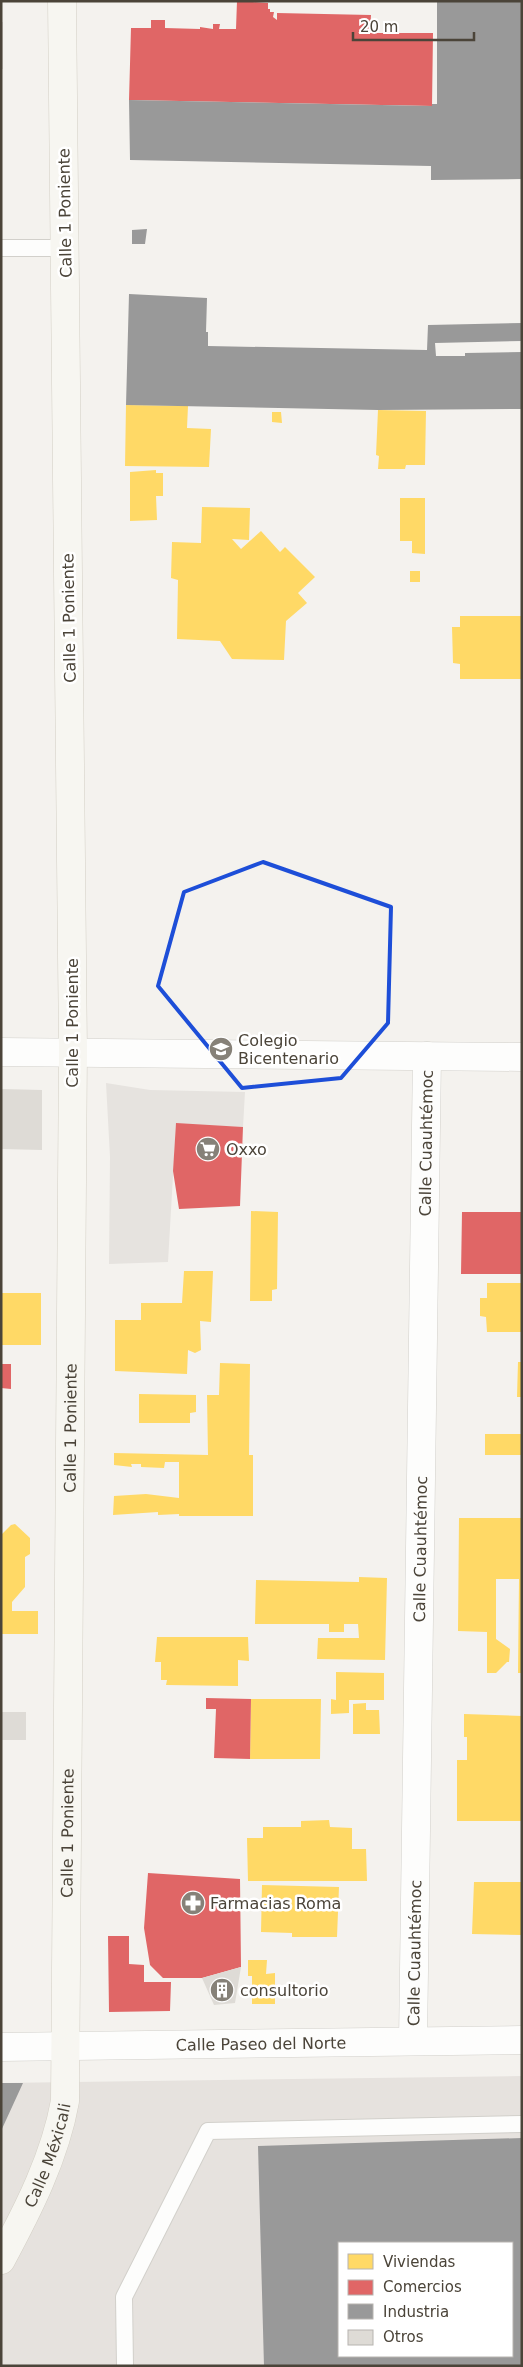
<svg xmlns="http://www.w3.org/2000/svg" width="523" height="2367" font-family="'DejaVu Sans',sans-serif">
<style>
.industrial{fill:#e6e2de;fill-rule:evenodd}
.parking{fill:#e6e3df}
.homes{fill:#ffd966}
.shops{fill:#e06666}
.industry{fill:#999;fill-rule:evenodd}
.building{fill:#dedbd6}
.lines{fill:none;stroke-linecap:round;stroke-linejoin:round}
.service-casing{stroke:#d2d0cb;stroke-width:18}
.minor-casing{stroke:#d2d0cb;stroke-width:29}
.secondary-casing{stroke:#d3cfc5;stroke-width:29}
.service{stroke:#fdfdfc;stroke-width:16}
.minor{stroke:#fdfdfc;stroke-width:28}
.secondary{stroke:#f7f6f1;stroke-width:28}
.marked{fill:none;stroke:#1d4ed8;stroke-width:4;stroke-linejoin:round}
.labels{text-anchor:middle;dominant-baseline:central;stroke-width:5;stroke-linejoin:round;paint-order:stroke}
.street-label{font-size:16px;fill:#4b4439;stroke:#fff}
.poi-label{font-size:16px;fill:#4b4439;stroke:#fff;text-anchor:start}
</style>
<rect width="100%" height="100%" fill="#f4f2ee"/>
<path class="industrial" d="M 522,2076 L 522,2366 L 1,2366 L 1,2083 ZM 339,2243 L 512,2243 L 512,2356 L 339,2356 Z"/>
<path class="parking" d="M 106,1083 L 150,1090 L 245,1092 L 243,1127 L 176,1124 L 168,1262 L 109,1264 L 110,1157 Z"/>
<path class="homes" d="M 126,405 L 188,406 L 187,428 L 211,429 L 209,467 L 125,466 Z
M 378,410 L 426,411 L 425,465 L 406,465 L 405,469 L 378,469 L 379,456 L 376,455 Z
M 272,412 L 281,412 L 282,423 L 272,422 Z
M 156,470 L 156,473 L 163,473 L 163,496 L 156,496 L 157,520 L 130,521 L 130,472 Z
M 400,498 L 425,498 L 425,554 L 412,553 L 412,541 L 400,541 Z
M 202,507 L 250,508 L 249,540 L 232,539 L 241,549 L 261,531 L 280,552 L 285,547 L 315,577 L 298,593 L 307,603 L 286,621 L 284,660 L 232,659 L 220,641 L 177,639 L 178,580 L 171,578 L 172,542 L 201,543 Z
M 410,571 L 420,571 L 420,582 L 410,582 Z
M 460,616 L 522,616 L 522,679 L 460,679 L 460,664 L 453,663 L 452,627 L 460,627 Z
M 251,1211 L 278,1212 L 277,1289 L 272,1290 L 272,1301 L 250,1301 Z
M 184,1271 L 213,1271 L 211,1322 L 200,1321 L 201,1350 L 195,1353 L 188,1350 L 187,1374 L 115,1371 L 115,1320 L 141,1320 L 141,1303 L 182,1303 Z
M 487,1283 L 522,1283 L 522,1332 L 487,1332 L 486,1317 L 480,1316 L 480,1298 L 487,1298 Z
M 1,1293 L 41,1293 L 41,1345 L 1,1345 Z
M 518,1362 L 522,1362 L 522,1397 L 517,1397 Z
M 220,1363 L 250,1364 L 249,1455 L 253,1455 L 253,1516 L 179,1516 L 179,1514 L 158,1515 L 158,1512 L 113,1515 L 114,1496 L 146,1494 L 179,1498 L 179,1462 L 165,1462 L 164,1468 L 141,1467 L 141,1464 L 131,1464 L 132,1467 L 114,1465 L 114,1453 L 208,1455 L 207,1395 L 219,1395 Z
M 139,1394 L 196,1395 L 196,1412 L 190,1413 L 190,1423 L 139,1423 Z
M 485,1434 L 522,1434 L 522,1455 L 485,1455 Z
M 459,1518 L 522,1518 L 522,1673 L 518,1673 L 519,1579 L 496,1579 L 496,1639 L 510,1649 L 509,1662 L 507,1662 L 496,1673 L 487,1673 L 487,1632 L 458,1631 Z
M 15,1524 L 30,1538 L 30,1554 L 25,1557 L 25,1587 L 12,1602 L 12,1611 L 38,1611 L 38,1634 L 1,1634 L 1,1535 L 11,1525 Z
M 359,1577 L 387,1578 L 385,1660 L 317,1659 L 318,1638 L 359,1638 L 358,1624 L 344,1624 L 344,1632 L 329,1632 L 329,1624 L 255,1624 L 256,1580 L 359,1582 Z
M 157,1637 L 248,1637 L 249,1661 L 238,1660 L 238,1686 L 166,1685 L 167,1680 L 161,1680 L 161,1662 L 155,1662 Z
M 336,1672 L 384,1673 L 384,1700 L 349,1700 L 349,1713 L 331,1714 L 331,1699 L 336,1700 Z
M 251,1699 L 321,1699 L 320,1759 L 250,1759 Z
M 366,1703 L 366,1710 L 379,1710 L 380,1734 L 353,1734 L 353,1704 Z
M 464,1714 L 522,1716 L 522,1821 L 457,1821 L 457,1760 L 467,1760 L 467,1737 L 464,1737 Z
M 329,1820 L 330,1827 L 352,1828 L 352,1849 L 366,1849 L 367,1881 L 248,1881 L 247,1838 L 263,1838 L 263,1827 L 301,1827 L 301,1821 Z
M 474,1882 L 522,1882 L 522,1935 L 472,1934 Z
M 262,1885 L 339,1887 L 337,1937 L 292,1937 L 292,1933 L 261,1932 Z
M 248,1960 L 267,1960 L 266,1974 L 275,1973 L 275,2004 L 252,2004 L 252,1976 L 248,1976 Z"/>
<path class="shops" d="M 237,1 L 268,3 L 268,9 L 270,9 L 270,12 L 274,12 L 273,17 L 277,20 L 277,13 L 371,15 L 370,33 L 433,33 L 432,106 L 129,100 L 131,28 L 151,28 L 151,20 L 165,20 L 165,28 L 200,29 L 200,27 L 213,29 L 213,24 L 220,24 L 219,29 L 236,29 Z
M 176,1123 L 243,1127 L 240,1206 L 179,1209 L 173,1171 Z
M 462,1212 L 522,1212 L 522,1274 L 461,1274 Z
M 1,1364 L 11,1364 L 11,1389 L 1,1388 Z
M 206,1698 L 251,1699 L 250,1759 L 214,1758 L 216,1709 L 206,1709 Z
M 148,1873 L 240,1879 L 241,1967 L 202,1978 L 163,1978 L 150,1965 L 144,1928 Z
M 108,1936 L 129,1936 L 129,1964 L 144,1965 L 144,1982 L 171,1982 L 170,2011 L 109,2012 Z"/>
<path class="industry" d="M 437,1 L 522,1 L 522,179 L 431,180 L 431,166 L 130,160 L 129,100 L 432,106 L 432,104 L 437,104 Z
M 147,229 L 145,244 L 132,244 L 132,230 Z
M 129,294 L 207,298 L 206,332 L 208,332 L 208,346 L 427,350 L 428,325 L 522,323 L 522,341 L 435,343 L 436,356 L 465,356 L 465,353 L 522,352 L 522,409 L 378,410 L 126,405 Z
M 1,2083 L 23,2083 L 1,2131 Z
M 522,2138 L 522,2366 L 264,2366 L 258,2146 ZM 339,2243 L 512,2243 L 512,2356 L 339,2356 Z"/>
<path class="building" d="M 1,22 L 3,22 L 3,69 L 1,69 Z
M 1,1089 L 42,1090 L 42,1150 L 1,1149 Z
M 1,1712 L 26,1712 L 26,1740 L 1,1740 Z
M 241,1967 L 235,2003 L 214,2005 L 202,1978 Z"/>
<g class="lines">
<g class="service-casing">
<path id="service" d="M 1,248 L 65,248
M 125,2366 L 124,2297 L 208,2131 L 522,2124"/>
</g>
<g class="minor-casing">
<g id="minor">
<path d="M 1,1052 L 522,1057"/>
<path id="s1" d="M 413,2041 L 427,1056"/>
<path id="s2" d="M 1,2047 L 522,2040"/>
</g>
</g>
<g class="secondary-casing">
<g id="secondary">
<path id="s3" d="M 1,2260 C 28,2210 55,2157 65,2101 L 73,1051 L 62,1"/>
</g>
</g>
<use href="#service" class="service"/>
<use href="#minor" class="minor"/>
<use href="#secondary" class="secondary"/>
</g>
<path class="marked" d="M 263,862 L 391,907 L 388,1023 L 341,1078 L 242,1088 L 158,986 L 184,892 Z"/>
<defs>
<g id="school-disc" transform="scale(1.25)"><circle r="9.5" fill="#868178" stroke="#fff"/><path d="M0-5L7-2L0 1L-7-2ZM-4 1L0 2.5L4 1V4Q0 6-4 4Z" fill="#fff"/></g>
<g id="supermarket-disc" transform="scale(1.25)"><circle r="9.5" fill="#868178" stroke="#fff"/><path d="M-6-5.5h2.5l.6 2H6L4.5 2H-2.5L-4.4-4H-6ZM-1.5 3.2a1.3 1.3 0 1 0 .1 0ZM3 3.2a1.3 1.3 0 1 0 .1 0Z" fill="#fff"/></g>
<g id="pharmacy-disc" transform="scale(1.25)"><circle r="9.5" fill="#868178" stroke="#fff"/><path d="M-2-6h4v4h4v4h-4v4h-4v-4h-4v-4h4Z" fill="#fff"/></g>
<g id="building-disc" transform="scale(1.25)"><circle r="9.5" fill="#868178" stroke="#fff"/><path d="M-4-6H4V6H1V3H-1V6H-4ZM-2.5-4.3h1.7v1.8h-1.7ZM.8-4.3h1.7v1.8H.8ZM-2.5-1h1.7V.8h-1.7ZM.8-1h1.7V.8H.8Z" fill="#fff"/></g>
</defs>
<g fill-rule="evenodd">
<use href="#school-disc" x="221" y="1049"/>
<use href="#supermarket-disc" x="208" y="1149"/>
<use href="#pharmacy-disc" x="193" y="1903"/>
<use href="#building-disc" x="222" y="1990"/>
</g>
<g class="labels">
<g class="street-label">
<text transform="translate(65 213) rotate(-91)">Calle 1 Poniente</text>
<text transform="translate(69 618) rotate(-91)">Calle 1 Poniente</text>
<text transform="translate(72 1023) rotate(-90)">Calle 1 Poniente</text>
<text stroke="none"><textPath href="#s1" startOffset="898">Calle Cuauhtémoc</textPath></text>
<text stroke="none"><textPath href="#s3" startOffset="845">Calle 1 Poniente</textPath></text>
<text stroke="none"><textPath href="#s1" startOffset="492">Calle Cuauhtémoc</textPath></text>
<text stroke="none"><textPath href="#s3" startOffset="440">Calle 1 Poniente</textPath></text>
<text stroke="none"><textPath href="#s1" startOffset="88">Calle Cuauhtémoc</textPath></text>
<text stroke="none"><textPath href="#s2" startOffset="260">Calle Paseo del Norte</textPath></text>
<text stroke="none"><textPath href="#s3" startOffset="115">Calle Méxicali</textPath></text>
</g>
<g class="poi-label">
<text x="238" y="1040">Colegio<tspan x="238" dy="18">Bicentenario</tspan></text>
<text x="226" y="1149">Oxxo</text>
<text x="210" y="1903">Farmacias Roma</text>
<text x="240" y="1990">consultorio</text>
</g>
</g>
<rect width="523" height="2367" fill="none" stroke="#4b4439" stroke-width="5"/>
<rect x="338" y="2242" width="175" height="115" fill="#ffffff" stroke="#b7b4b0"/>
<rect x="348" y="2254" width="25" height="15" fill="#ffd966" stroke="#b7b4b0"/>
<text x="383" y="2267" font-size="15" fill="#4b4439">Viviendas</text>
<rect x="348" y="2280" width="25" height="15" fill="#e06666" stroke="#b7b4b0"/>
<text x="383" y="2292" font-size="15" fill="#4b4439">Comercios</text>
<rect x="348" y="2304" width="25" height="15" fill="#999999" stroke="#b7b4b0"/>
<text x="383" y="2317" font-size="15" fill="#4b4439">Industria</text>
<rect x="348" y="2330" width="25" height="15" fill="#dedbd6" stroke="#b7b4b0"/>
<text x="383" y="2342" font-size="15" fill="#4b4439">Otros</text>
<path d="M353 32v8h121v-8" fill="none" stroke="#4b4439" stroke-width="2.5"/>
<text x="360" y="32" font-size="15" fill="#4b4439" stroke="#ffffff" stroke-width="4" paint-order="stroke">20 m</text>
</svg>
